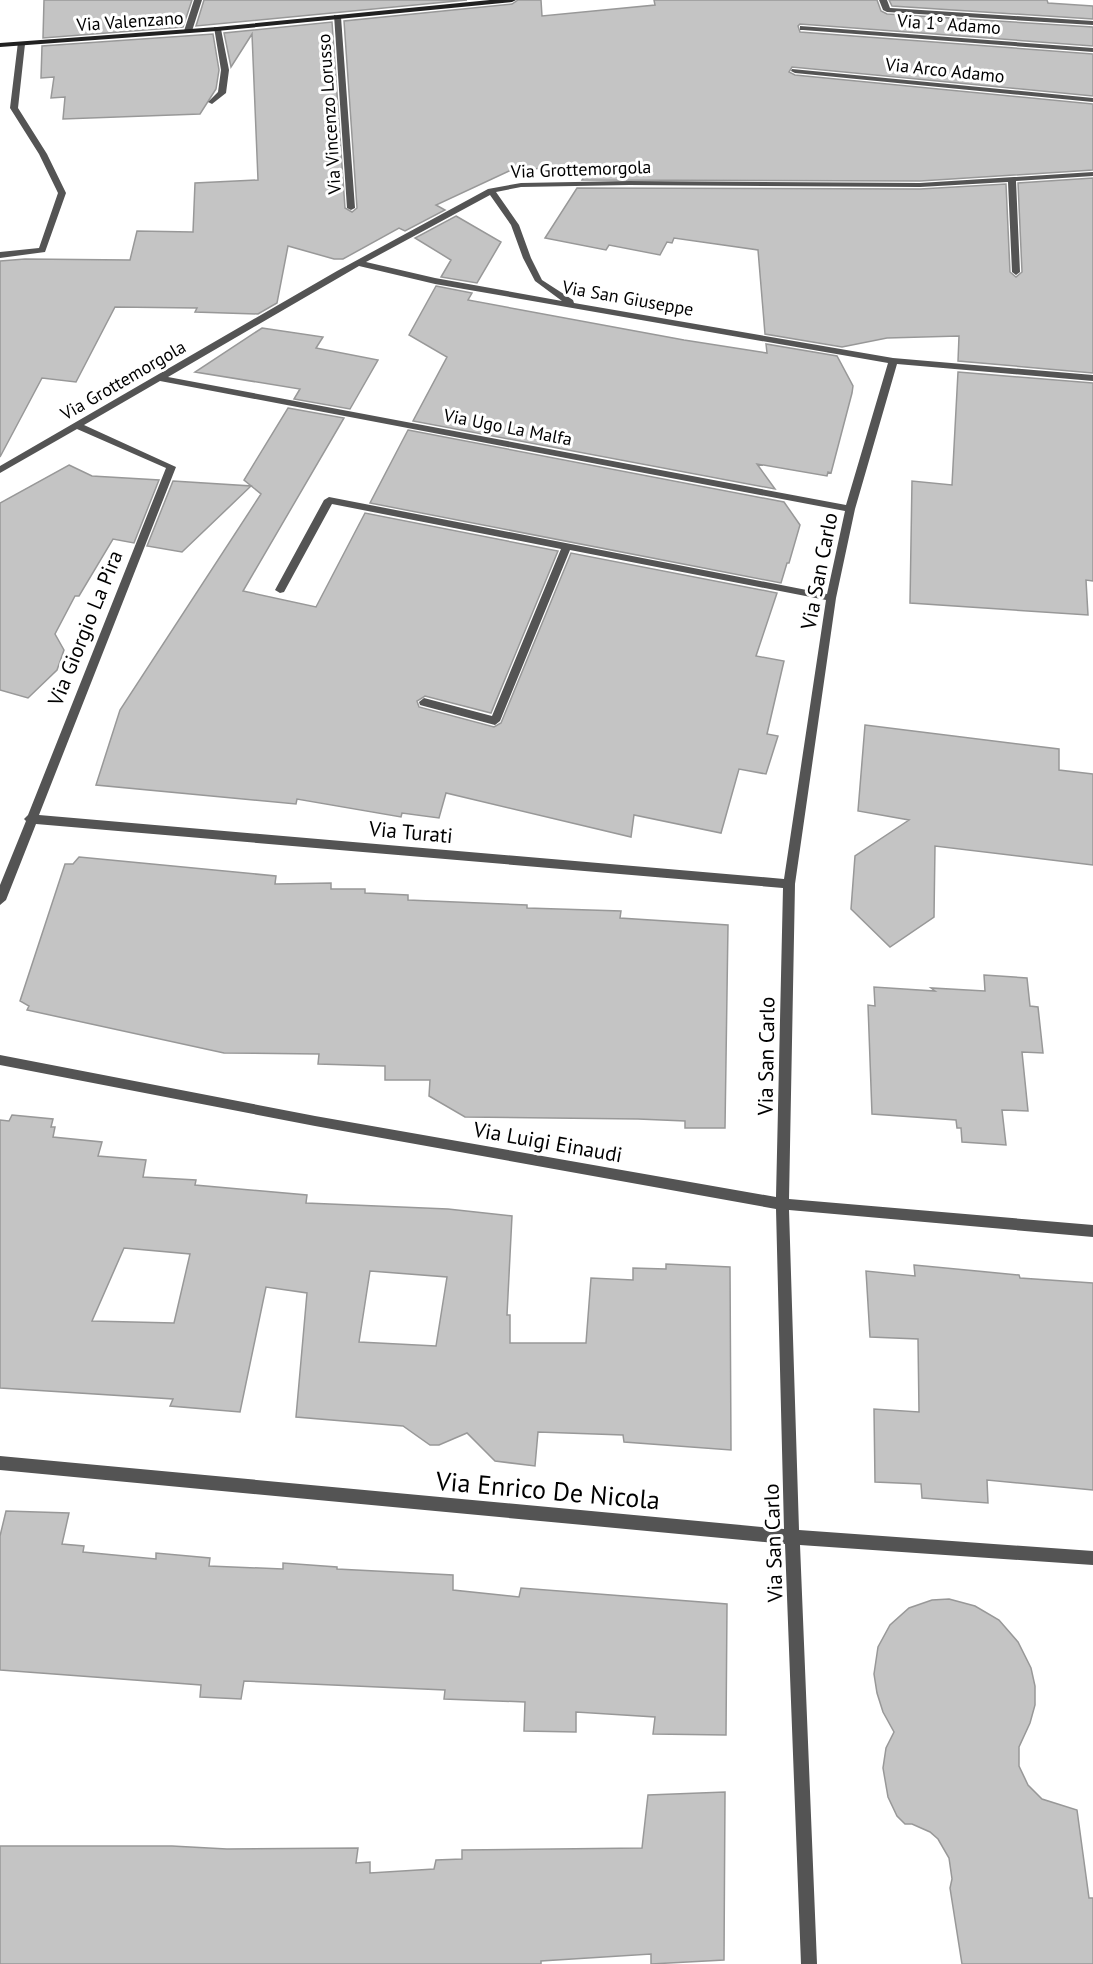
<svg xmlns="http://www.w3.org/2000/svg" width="1093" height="1964" font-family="'PT Sans',sans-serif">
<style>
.building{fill:#c4c4c4;stroke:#989898;stroke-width:1.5;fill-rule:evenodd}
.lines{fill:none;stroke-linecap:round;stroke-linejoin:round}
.street{fill:#545454;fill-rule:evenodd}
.secondary{fill:#212121;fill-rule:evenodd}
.labels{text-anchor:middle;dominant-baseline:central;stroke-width:6;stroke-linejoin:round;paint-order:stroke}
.far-street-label{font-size:18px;fill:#000;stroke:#fff}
.street-label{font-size:21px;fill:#000;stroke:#fff}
.near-street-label{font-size:26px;fill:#000;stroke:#fff}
</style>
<rect width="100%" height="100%" fill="#fff"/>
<path class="building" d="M 44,0 L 192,0 L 183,27 L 43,38 Z
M 204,0 L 467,0 L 196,26 Z
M 518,0 L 541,0 L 542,16 L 655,5 L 654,0 L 877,0 L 881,11 L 887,14 L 1093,27 L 1093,46 L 800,24 L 798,26 L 800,32 L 1093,54 L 1093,96 L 792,67 L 789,72 L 795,75 L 1093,104 L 1093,170 L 920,181 L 582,180 L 592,164 L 509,171 L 436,205 L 445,210 L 405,231 L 399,228 L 343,259 L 334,259 L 288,246 L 277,303 L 258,314 L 195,312 L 197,308 L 115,307 L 76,382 L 42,378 L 0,457 L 0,261 L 25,259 L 130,260 L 137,231 L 193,232 L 195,183 L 258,180 L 252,34 L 231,67 L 224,33 L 332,22 L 345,208 L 352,212 L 357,208 L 344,21 L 512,4 Z
M 889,0 L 1047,0 L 1048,3 L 1093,6 L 1093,19 L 892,6 Z
M 213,34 L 219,70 L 216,89 L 200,114 L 63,119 L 65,97 L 51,98 L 54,77 L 41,78 L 42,46 Z
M 1093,178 L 1093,373 L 958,361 L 959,336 L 887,338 L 842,347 L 765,334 L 758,250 L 674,238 L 672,243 L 667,242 L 660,255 L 609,245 L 606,250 L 545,238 L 577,188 L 920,189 L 1006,184 L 1010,272 L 1016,277 L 1022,272 L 1018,183 Z
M 456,216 L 501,242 L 477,283 L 441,277 L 451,260 L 415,238 Z
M 436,286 L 472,293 L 468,300 L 684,340 L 767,353 L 766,344 L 837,356 L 853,386 L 852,393 L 831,473 L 828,472 L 827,476 L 757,464 L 775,489 L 413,421 L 447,357 L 409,335 Z
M 262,328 L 323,337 L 316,348 L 378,360 L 350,409 L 294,399 L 300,389 L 195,372 Z
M 958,372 L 1093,383 L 1093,581 L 1086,580 L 1088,615 L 910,603 L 912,481 L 952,485 Z
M 288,408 L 344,418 L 243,591 L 316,607 L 365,513 L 558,551 L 491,713 L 425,696 L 417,701 L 419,707 L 494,727 L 501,723 L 571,553 L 777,593 L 756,656 L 784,661 L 767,734 L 778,736 L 766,774 L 739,769 L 721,833 L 634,815 L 631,837 L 446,793 L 439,818 L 402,813 L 401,817 L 297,799 L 296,804 L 96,785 L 120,710 L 261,494 L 244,480 Z
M 408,430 L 784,502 L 800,525 L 789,563 L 787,563 L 781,583 L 370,503 Z
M 69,465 L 92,476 L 159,480 L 134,543 L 113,539 L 79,596 L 75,596 L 55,634 L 64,650 L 57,670 L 28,698 L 0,690 L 0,503 Z
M 173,481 L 251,486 L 182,552 L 147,546 Z
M 865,725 L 1059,749 L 1059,770 L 1093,774 L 1093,865 L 935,846 L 934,917 L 890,947 L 851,909 L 855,856 L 909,820 L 858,811 Z
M 79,857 L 276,876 L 275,884 L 331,883 L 331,889 L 365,889 L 365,893 L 408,895 L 408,900 L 527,905 L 527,908 L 621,911 L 620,918 L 728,925 L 725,1128 L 685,1128 L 685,1121 L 638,1119 L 465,1117 L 429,1096 L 430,1080 L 385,1080 L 385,1066 L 318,1064 L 319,1054 L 224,1053 L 27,1010 L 29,1006 L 20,1001 L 65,864 L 73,864 Z
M 984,975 L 1027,978 L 1030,1006 L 1038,1007 L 1043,1053 L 1022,1052 L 1028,1111 L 1002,1110 L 1006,1145 L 962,1142 L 961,1128 L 957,1128 L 956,1120 L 872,1114 L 868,1005 L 875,1006 L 874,987 L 935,991 L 931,988 L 985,991 Z
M 12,1115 L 53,1119 L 51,1127 L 55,1127 L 53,1137 L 102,1142 L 98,1156 L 146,1160 L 143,1177 L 196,1180 L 195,1185 L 307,1195 L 306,1203 L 448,1209 L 512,1216 L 507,1315 L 510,1315 L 510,1343 L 586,1343 L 591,1278 L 633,1280 L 633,1268 L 666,1269 L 666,1264 L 730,1267 L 731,1450 L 624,1442 L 623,1435 L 538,1432 L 535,1466 L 495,1461 L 467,1433 L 439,1445 L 430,1445 L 403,1426 L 296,1417 L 307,1293 L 266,1287 L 240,1412 L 170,1406 L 173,1399 L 0,1388 L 0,1120 L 9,1121 ZM 124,1248 L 190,1254 L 174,1323 L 92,1321 ZM 370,1271 L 447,1277 L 436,1346 L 359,1342 Z
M 914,1265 L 1019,1275 L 1020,1278 L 1093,1283 L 1093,1490 L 987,1480 L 988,1503 L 922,1498 L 921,1484 L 875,1482 L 874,1409 L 919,1412 L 918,1339 L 870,1337 L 866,1271 L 915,1276 Z
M 6,1511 L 69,1513 L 62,1544 L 84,1546 L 83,1552 L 156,1559 L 156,1553 L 210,1558 L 209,1566 L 283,1569 L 283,1563 L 337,1567 L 337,1569 L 453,1575 L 453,1590 L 519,1597 L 521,1588 L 727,1604 L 726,1735 L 653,1734 L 655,1717 L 576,1712 L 576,1732 L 524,1731 L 525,1702 L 444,1699 L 445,1690 L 244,1681 L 241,1699 L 200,1697 L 201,1685 L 0,1670 L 0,1536 Z
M 949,1599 L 975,1606 L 999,1620 L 1018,1642 L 1031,1668 L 1035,1686 L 1035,1705 L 1030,1723 L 1019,1747 L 1019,1766 L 1028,1785 L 1042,1799 L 1077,1810 L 1089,1898 L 1093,1898 L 1093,1964 L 962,1964 L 950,1888 L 952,1879 L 949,1858 L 938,1839 L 930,1832 L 912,1824 L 905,1824 L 897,1816 L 888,1797 L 883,1768 L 886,1748 L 894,1732 L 883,1712 L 877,1693 L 874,1674 L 878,1647 L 890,1625 L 909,1608 L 932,1600 Z
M 725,1792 L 724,1960 L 651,1964 L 651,1954 L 541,1961 L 541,1964 L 0,1964 L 0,1846 L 172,1846 L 227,1849 L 358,1848 L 356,1863 L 370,1862 L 370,1873 L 434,1869 L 436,1860 L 462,1859 L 462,1850 L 642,1848 L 648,1795 Z"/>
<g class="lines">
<path class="street" d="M 194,0 L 202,0 L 192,31 L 188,33 L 184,31 Z
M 879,0 L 887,0 L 890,8 L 1093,21 L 1093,25 L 887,12 L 883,10 Z
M 334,15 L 341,17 L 355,208 L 351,210 L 347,208 Z
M 800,26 L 1093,48 L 1093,52 L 803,30 L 800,30 Z
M 214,27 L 221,29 L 229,70 L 226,93 L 212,104 L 208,102 L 218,92 L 221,70 Z
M 18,42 L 25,44 L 18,108 L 47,154 L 66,193 L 45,252 L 0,258 L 0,252 L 39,248 L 58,193 L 39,154 L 10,108 Z
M 792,69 L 1093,98 L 1093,102 L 795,73 L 791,71 Z
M 1093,172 L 1093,176 L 1016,181 L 1020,272 L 1016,275 L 1012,272 L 1008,182 L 920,187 L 629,185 L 521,187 L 496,192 L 519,225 L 531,258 L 542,280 L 573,300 L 574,303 L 893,358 L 1093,375 L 1093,381 L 897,364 L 855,509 L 836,598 L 795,884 L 789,1199 L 1093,1225 L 1093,1237 L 789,1210 L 799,1530 L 1093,1551 L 1093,1565 L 800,1545 L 817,1964 L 801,1964 L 785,1544 L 0,1470 L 0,1456 L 784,1529 L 776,1209 L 315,1126 L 0,1065 L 0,1055 L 315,1116 L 776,1197 L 783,888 L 36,824 L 6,900 L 0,905 L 0,885 L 26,821 L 24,819 L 28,815 L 166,468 L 77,429 L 0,473 L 0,466 L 337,271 L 488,189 L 521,183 L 629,181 L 920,183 ZM 490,195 L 511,225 L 523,258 L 535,281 L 562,301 L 435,278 L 366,262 ZM 359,266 L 435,284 L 888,363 L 846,505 L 168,377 ZM 160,381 L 845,511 L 827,594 L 329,497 L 324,500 L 275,590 L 280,593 L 284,592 L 332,504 L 561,549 L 492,716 L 424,698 L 419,702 L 420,705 L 495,725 L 500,721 L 570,550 L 826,600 L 784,879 L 39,815 L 176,467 L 84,425 Z"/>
<path class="secondary" d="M 490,0 L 516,0 L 512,2 L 217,31 L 0,47 L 0,43 L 217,27 Z"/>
</g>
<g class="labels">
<g class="far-street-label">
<text transform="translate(130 21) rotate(-4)">Via Valenzano</text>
<text transform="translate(949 24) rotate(4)">Via 1° Adamo</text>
<text transform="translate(945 70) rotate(6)">Via Arco Adamo</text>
<text transform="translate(329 114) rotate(-94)">Via Vincenzo Lorusso</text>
<text transform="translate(581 169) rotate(-2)">Via Grottemorgola</text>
<text transform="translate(628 298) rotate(10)">Via San Giuseppe</text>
<text transform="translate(123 380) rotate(-30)">Via Grottemorgola</text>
<text transform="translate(508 427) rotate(11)">Via Ugo La Malfa</text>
</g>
<g class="street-label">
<text transform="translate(819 571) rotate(-79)">Via San Carlo</text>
<text transform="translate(85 628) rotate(-68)">Via Giorgio La Pira</text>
<text transform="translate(411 832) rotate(5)">Via Turati</text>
<text transform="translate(766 1056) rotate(-89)">Via San Carlo</text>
<text transform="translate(548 1142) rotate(10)">Via Luigi Einaudi</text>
<text transform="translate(773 1543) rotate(-92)">Via San Carlo</text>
</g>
<g class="near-street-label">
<text transform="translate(548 1490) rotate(5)">Via Enrico De Nicola</text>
</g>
</g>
</svg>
